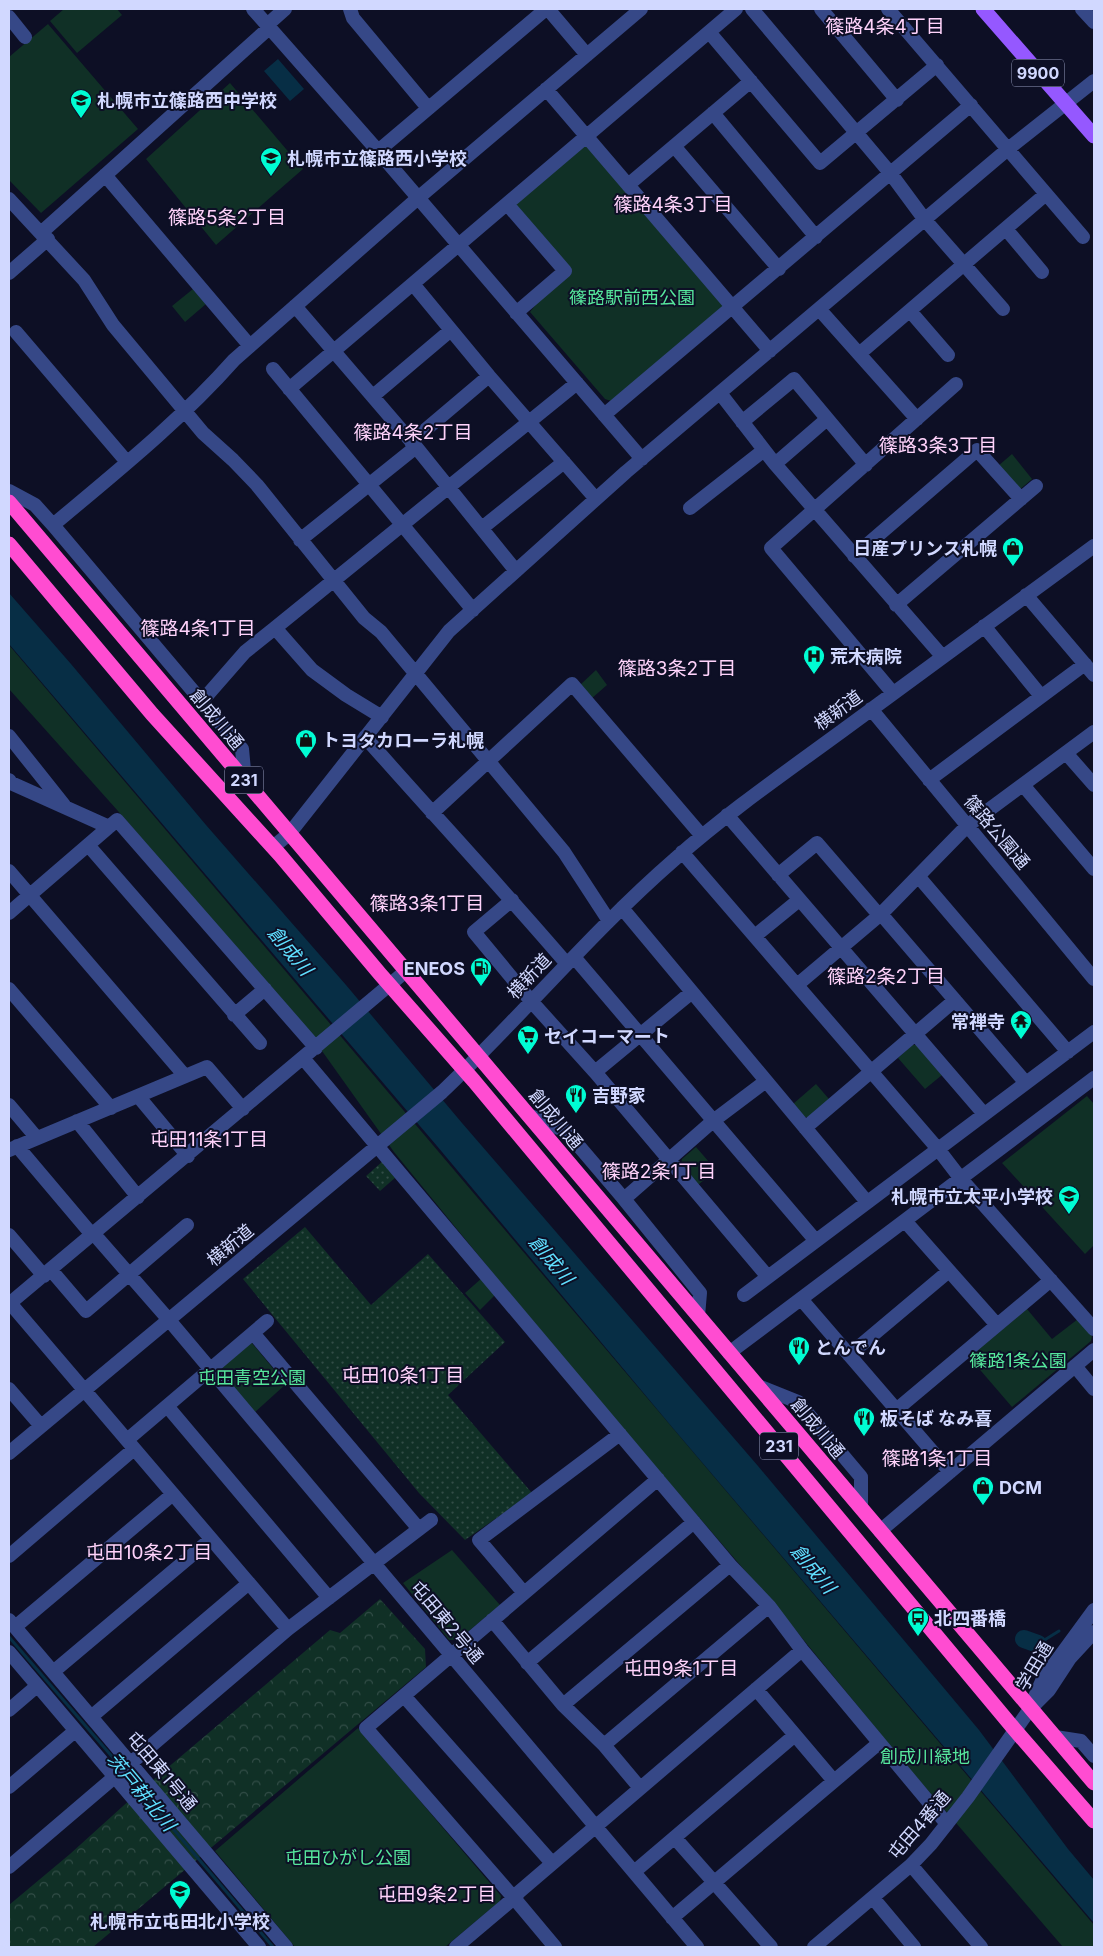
<svg xmlns="http://www.w3.org/2000/svg" width="1103" height="1956" font-family="Inter,'Noto Sans JP',sans-serif">
<style>
.grass{fill:url(#grass-dots)}
.forest{fill:url(#forest-crowns)}
.green{fill:#103026}
.water{fill:#072e45}
.lines{fill:none;stroke-linecap:round;stroke-linejoin:round}
.stream{stroke:#072e45;stroke-width:3}
.river{stroke:#072e45;stroke-width:18}
.minor{stroke:#364887;stroke-width:14}
.major{stroke:#9558ff;stroke-width:15}
.highway{stroke:#ff4cd1;stroke-width:15}
.labels{text-anchor:middle;dominant-baseline:central;stroke-width:4;stroke-linejoin:round;paint-order:stroke}
.shield{fill:#0d0f25;stroke:#969cbe;stroke-width:1}
.shield-label{font-size:16px;font-weight:bold;fill:#d1d8ff}
.poi-label{font-size:18px;font-weight:bold;fill:#d1d8ff;stroke:#0d0f25;text-anchor:start}
.park-label{font-size:18px;fill:#56e69c;stroke:#0d0f25}
.street-label{font-size:18px;fill:#d1d8ff;stroke:#0d0f25}
.neighbourhood-label{font-size:19px;fill:#ffd3fb;stroke:#0d0f25}
.water-label{font-size:19px;font-style:italic;fill:#5fdfff;stroke:#0d0f25}
</style>
<defs>
<pattern id="grass-dots" width="8" height="8" patternUnits="userSpaceOnUse" patternTransform="scale(1.25)"><rect width="8" height="8" fill="#103026"/><path d="M2 2h.1M6 6h.1" fill="none" stroke="#324d47" stroke-width="1.8" stroke-linecap="round"/></pattern>
<pattern id="forest-crowns" width="20" height="18" patternUnits="userSpaceOnUse" patternTransform="scale(1.25)"><rect width="20" height="18" fill="#103026"/><path d="M2 6a3 3 0 1 1 6 0M12 15a3 3 0 1 1 6 0" fill="none" stroke="#324d47"/></pattern>
</defs>
<rect width="100%" height="100%" fill="#0d0f25"/>
<path class="grass" d="M 383,1161 L 396,1177 L 380,1191 L 366,1176 Z
M 305,1227 L 371,1305 L 428,1254 L 505,1342 L 448,1395 L 532,1493 L 465,1540 L 419,1493 L 243,1279 Z"/>
<path class="forest" d="M 380,1599 L 425,1649 L 426,1667 L 93,1947 L 9,1947 L 9,1905 L 70,1854 L 133,1797 L 330,1630 L 340,1633 Z"/>
<path class="green" d="M 64,9 L 117,9 L 122,15 L 77,53 L 50,21 Z
M 48,24 L 138,129 L 41,213 L 9,180 L 9,57 Z
M 230,83 L 303,169 L 216,245 L 146,159 Z
M 584,145 L 588,145 L 723,302 L 723,307 L 611,401 L 605,399 L 530,312 L 537,303 L 571,271 L 516,208 L 516,203 Z
M 193,289 L 206,304 L 185,322 L 172,306 Z
M 1012,454 L 1032,479 L 1018,491 L 998,466 Z
M 9,645 L 1094,1925 L 1094,1947 L 1063,1947 L 906,1765 L 784,1616 L 617,1422 L 501,1283 L 394,1152 L 322,1051 L 126,820 L 9,689 Z
M 596,670 L 607,685 L 591,699 L 580,685 Z
M 912,1045 L 917,1045 L 942,1075 L 925,1089 L 898,1058 Z
M 816,1084 L 829,1099 L 808,1117 L 804,1117 L 793,1104 Z
M 1087,1096 L 1094,1104 L 1094,1245 L 1085,1254 L 1002,1163 Z
M 696,1147 L 716,1170 L 698,1185 L 681,1164 L 682,1159 Z
M 482,1278 L 496,1294 L 480,1310 L 465,1293 Z
M 1027,1309 L 1052,1339 L 1078,1319 L 1092,1336 L 1091,1341 L 1012,1407 L 969,1357 Z
M 251,1342 L 286,1384 L 254,1413 L 217,1370 Z
M 452,1550 L 500,1605 L 458,1640 L 449,1640 L 403,1583 Z
M 358,1728 L 501,1896 L 500,1901 L 445,1947 L 295,1947 L 215,1851 Z"/>
<path class="water" d="M 278,59 L 304,89 L 290,101 L 264,71 Z
M 9,593 L 71,664 L 206,825 L 346,985 L 462,1123 L 758,1466 L 979,1730 L 1068,1849 L 1094,1880 L 1094,1923 L 672,1427 L 437,1146 L 9,644 Z"/>
<g class="lines">
<path class="stream" d="M 9,1637 L 121,1767
M 1038,1644 L 1059,1631
M 125,1772 L 273,1947"/>
<path class="river" d="M 1024,1639 L 1038,1644"/>
<path class="minor" d="M 253,9 L 378,151 L 642,459
M 350,9 L 353,18 L 428,108
M 548,9 L 587,55
M 752,9 L 891,174 L 925,220 L 1003,309
M 821,9 L 897,100
M 888,9 L 1083,237
M 1082,9 L 1094,22
M 9,17 L 25,37
M 267,25 L 285,9
M 709,32 L 820,163 L 937,65
M 546,89 L 770,351
M 713,113 L 816,237
M 674,146 L 779,269
M 378,151 L 546,9
M 105,175 L 250,346
M 628,185 L 751,81
M 9,199 L 84,280 L 113,325 L 203,433 L 233,460 L 257,485 L 364,618 L 381,632 L 564,852 L 609,921
M 507,204 L 565,271 L 516,313
M 1006,229 L 1042,272
M 42,232 L 269,28
M 9,273 L 48,239
M 413,284 L 489,376 L 596,499
M 295,306 L 416,447 L 516,571
M 819,309 L 917,419
M 910,311 L 948,355
M 16,332 L 127,462
M 859,354 L 1046,194
M 273,369 L 473,610
M 289,389 L 736,9
M 720,393 L 775,464 L 942,656
M 373,396 L 451,330
M 604,415 L 971,105
M 742,422 L 794,379 L 866,465
M 411,442 L 489,376
M 775,464 L 827,419
M 9,491 L 35,505 L 53,525 L 242,749 L 245,781
M 690,508 L 764,450
M 53,525 C 115,473 180,421 234,360 L 418,198 L 641,9
M 482,528 L 564,462
M 300,540 L 416,447
M 854,556 L 977,450 L 1021,499
M 1026,595 L 1094,675
M 896,605 L 1036,486
M 984,626 L 1041,696
M 893,693 L 771,548 L 956,384
M 203,700 L 245,652 L 275,628
M 871,709 L 1094,979
M 382,717 L 346,695 L 312,670 L 275,628 L 577,383
M 9,736 L 64,805
M 365,737 C 432,813 501,887 567,964
M 1066,753 L 1094,785
M 9,780 L 11,783 L 109,827
M 929,780 L 1085,664
M 1023,785 L 1094,869
M 432,813 L 572,684 L 702,836
M 727,815 L 984,1114
M 88,845 L 260,1043
M 273,847 L 289,834 L 449,631 L 626,472 L 1008,149 L 1094,81
M 682,852 L 938,1149 L 961,1179 L 1094,1329
M 9,871 L 185,1076
M 778,875 L 817,843 L 879,915
M 918,876 L 1068,1052
M 512,900 L 474,932 L 531,1001 L 595,1072 L 768,1277
M 622,908 L 867,1202
M 9,913 L 117,820 L 316,1048
M 881,914 L 1026,1083
M 755,936 L 799,900
M 574,957 L 816,1241
M 797,985 L 881,914 L 967,826 L 1094,732
M 9,989 L 111,1108
M 234,1015 L 265,989
M 303,1058 L 730,1565 L 769,1606 L 802,1650 L 947,1824
M 595,1072 L 692,992
M 138,1096 L 188,1156
M 9,1105 L 36,1137
M 528,1115 L 566,1131 L 624,1199 L 700,1293 L 698,1316
M 77,1121 L 138,1197
M 805,1128 L 955,1000
M 17,1146 L 88,1230 L 94,1234 L 169,1320 L 697,1947
M 9,1150 L 207,1067 L 243,1109
M 624,1199 L 713,1121 L 766,1081
M 905,1221 L 997,1325
M 9,1235 L 44,1276
M 51,1270 L 86,1311 L 187,1225
M 744,1295 L 1094,1032
M 801,1299 L 950,1472
M 10,1303 L 288,1629
M 9,1304 L 406,971
M 253,1333 L 419,1529
M 729,1353 L 1094,1078
M 849,1355 L 949,1271
M 1075,1366 L 1094,1389
M 756,1385 L 798,1402 L 861,1477 L 861,1508
M 9,1389 L 41,1426
M 167,1406 L 329,1598
M 896,1410 L 1051,1280
M 127,1440 L 267,1321
M 9,1453 L 442,1092 C 522,1016 592,931 675,859 C 728,812 786,772 842,731 C 926,669 1010,607 1094,546
M 880,1531 L 1094,1350
M 9,1556 L 134,1449
M 524,1593 L 479,1540 L 620,1434
M 9,1620 L 286,1947
M 492,1620 L 563,1705 L 604,1745 L 640,1788
M 15,1627 L 173,1494
M 9,1652 L 259,1947
M 527,1663 L 694,1522
M 53,1672 L 211,1539
M 756,1689 L 834,1781
M 404,1696 L 552,1863
M 1033,1701 L 1042,1681 L 1094,1610
M 563,1705 L 730,1565
M 9,1710 L 37,1686
M 91,1717 L 249,1583
M 1055,1737 L 1081,1741 L 1094,1756
M 604,1745 L 769,1606
M 9,1787 L 75,1731
M 675,1838 L 771,1947
M 911,1865 L 981,1947
M 9,1867 L 288,1629 L 431,1520
M 634,1872 L 795,1735
M 873,1898 L 914,1947
M 672,1918 L 879,1743
M 456,1947 L 514,1898 L 366,1728 L 658,1479
M 555,1947 L 514,1898 L 519,1892 L 802,1650
M 814,1947 L 911,1865 L 931,1844 L 968,1797 L 1030,1709 L 1049,1690 L 1070,1658 L 1094,1632"/>
<path class="major" d="M 983,9 L 1094,136"/>
<path class="highway" d="M 9,502 L 1094,1783
M 9,544 L 152,714 L 280,855 L 380,974 L 474,1081 L 1015,1730 L 1094,1821"/>
</g>
<defs>
<g id="school-pin" transform="scale(1.125)"><path d="M0 17L-7.5 6A9.5 9.5 0 1 1 7.5 6Z" fill="#00fcd3" stroke="#0d0f25"/><path d="M0-5L7-2L0 1L-7-2ZM-4 1L0 2.5L4 1V4Q0 6-4 4Z" fill="#111"/></g>
<g id="shop-pin" transform="scale(1.125)"><path d="M0 17L-7.5 6A9.5 9.5 0 1 1 7.5 6Z" fill="#00fcd3" stroke="#0d0f25"/><path d="M-5-2.5h2.3a2.7 3.5 0 0 1 5.4 0H5L5.5 6h-11ZM-1.5-2.5h3a1.5 2.3 0 0 0-3 0Z" fill="#111"/></g>
<g id="hospital-pin" transform="scale(1.125)"><path d="M0 17L-7.5 6A9.5 9.5 0 1 1 7.5 6Z" fill="#00fcd3" stroke="#0d0f25"/><path d="M-5-5h3v3.5h4V-5h3V5h-3V1.5h-4V5h-3Z" fill="#111"/></g>
<g id="fuel-pin" transform="scale(1.125)"><path d="M0 17L-7.5 6A9.5 9.5 0 1 1 7.5 6Z" fill="#00fcd3" stroke="#0d0f25"/><path d="M-5.5-6h7V0h2V4h1.3V-2.5L3-4.5l.8-.8L6-3V5H2.5V1h-1V6h-7ZM-4.2-4.7v3.2H.2V-4.7Z" fill="#111"/></g>
<g id="temple-pin" transform="scale(1.125)"><path d="M0 17L-7.5 6A9.5 9.5 0 1 1 7.5 6Z" fill="#00fcd3" stroke="#0d0f25"/><path d="M0-6L5-2H3V0L6.5 2.5H4V6H1.5V3h-3V6H-4V2.5H-6.5L-3 0V-2H-5Z" fill="#111"/></g>
<g id="supermarket-pin" transform="scale(1.125)"><path d="M0 17L-7.5 6A9.5 9.5 0 1 1 7.5 6Z" fill="#00fcd3" stroke="#0d0f25"/><path d="M-6-5.5h2.5l.6 2H6L4.5 2H-2.5L-4.4-4H-6ZM-1.5 3.2a1.3 1.3 0 1 0 .1 0ZM3 3.2a1.3 1.3 0 1 0 .1 0Z" fill="#111"/></g>
<g id="restaurant-pin" transform="scale(1.125)"><path d="M0 17L-7.5 6A9.5 9.5 0 1 1 7.5 6Z" fill="#00fcd3" stroke="#0d0f25"/><path d="M-5-6h1v4h1v-4h1v4h1v-4h1v5L-1.5 .5V6h-2V.5L-5-1ZM5-6V6H3V1.5H1.5Q1.5-4 5-6Z" fill="#111"/></g>
<g id="bus-pin" transform="scale(1.125)"><path d="M0 17L-7.5 6A9.5 9.5 0 1 1 7.5 6Z" fill="#00fcd3" stroke="#0d0f25"/><path d="M-5-6H5V4H4V6H2V4H-2V6H-4V4H-5ZM-3.5-4V0h7V-4ZM-3.5 1.2v1.5H-2V1.2ZM2 1.2v1.5H3.5V1.2Z" fill="#111"/></g>
</defs>
<g fill-rule="evenodd">
<use href="#school-pin" x="81" y="100"/>
<use href="#school-pin" x="271" y="158"/>
<use href="#shop-pin" x="1013" y="548"/>
<use href="#hospital-pin" x="814" y="656"/>
<use href="#shop-pin" x="306" y="740"/>
<use href="#fuel-pin" x="481" y="968"/>
<use href="#temple-pin" x="1021" y="1021"/>
<use href="#supermarket-pin" x="528" y="1036"/>
<use href="#restaurant-pin" x="576" y="1095"/>
<use href="#school-pin" x="1069" y="1196"/>
<use href="#restaurant-pin" x="799" y="1347"/>
<use href="#restaurant-pin" x="864" y="1418"/>
<use href="#shop-pin" x="983" y="1487"/>
<use href="#bus-pin" x="918" y="1618"/>
<use href="#school-pin" x="180" y="1891"/>
</g>
<g class="labels">
<g class="shield">
<rect x="1012" y="59.5" width="52" height="27" rx="4"/>
<rect x="225" y="766.5" width="38" height="27" rx="4"/>
<rect x="760" y="1432.5" width="38" height="27" rx="4"/>
</g>
<g class="shield-label">
<text x="1038" y="73">9900</text>
<text x="244" y="780">231</text>
<text x="779" y="1446">231</text>
</g>
<g class="poi-label">
<text x="97" y="100">札幌市立篠路西中学校</text>
<text x="287" y="158">札幌市立篠路西小学校</text>
<text x="997" y="548" text-anchor="end">日産プリンス札幌</text>
<text x="830" y="656">荒木病院</text>
<text x="322" y="740">トヨタカローラ札幌</text>
<text x="465" y="968" text-anchor="end">ENEOS</text>
<text x="1005" y="1021" text-anchor="end">常禅寺</text>
<text x="544" y="1036">セイコーマート</text>
<text x="592" y="1095">吉野家</text>
<text x="1053" y="1196" text-anchor="end">札幌市立太平小学校</text>
<text x="815" y="1347">とんでん</text>
<text x="880" y="1418">板そば なみ喜</text>
<text x="999" y="1487">DCM</text>
<text x="934" y="1618">北四番橋</text>
<text x="180" y="1921" text-anchor="middle">札幌市立屯田北小学校</text>
</g>
<g class="park-label">
<text x="632" y="297">篠路駅前西公園</text>
<text x="1018" y="1360">篠路1条公園</text>
<text x="252" y="1377">屯田青空公園</text>
<text x="925" y="1756">創成川緑地</text>
<text x="348" y="1857">屯田ひがし公園</text>
</g>
<g class="street-label">
<text transform="translate(838 710) rotate(-36)">横新道</text>
<text transform="translate(217 719) rotate(50)">創成川通</text>
<text transform="translate(997 832) rotate(50)">篠路公園通</text>
<text transform="translate(529 976) rotate(-47)">横新道</text>
<text transform="translate(556 1119) rotate(50)">創成川通</text>
<text transform="translate(230 1245) rotate(-40)">横新道</text>
<text transform="translate(818 1428) rotate(50)">創成川通</text>
<text transform="translate(447 1622) rotate(50)">屯田東2号通</text>
<text transform="translate(1034 1666) rotate(-59)">学田通</text>
<text transform="translate(162 1771) rotate(50)">屯田東1号通</text>
<text transform="translate(919 1825) rotate(-49)">屯田4番通</text>
</g>
<g class="neighbourhood-label">
<text x="885" y="26">篠路4条4丁目</text>
<text x="673" y="204">篠路4条3丁目</text>
<text x="227" y="217">篠路5条2丁目</text>
<text x="413" y="432">篠路4条2丁目</text>
<text x="938" y="445">篠路3条3丁目</text>
<text x="198" y="628">篠路4条1丁目</text>
<text x="677" y="668">篠路3条2丁目</text>
<text x="427" y="903">篠路3条1丁目</text>
<text x="886" y="976">篠路2条2丁目</text>
<text x="209" y="1139">屯田11条1丁目</text>
<text x="659" y="1171">篠路2条1丁目</text>
<text x="403" y="1375">屯田10条1丁目</text>
<text x="937" y="1458">篠路1条1丁目</text>
<text x="149" y="1552">屯田10条2丁目</text>
<text x="681" y="1668">屯田9条1丁目</text>
<text x="437" y="1894">屯田9条2丁目</text>
</g>
<g class="water-label">
<text transform="translate(290 951) rotate(50)">創成川</text>
<text transform="translate(551 1260) rotate(50)">創成川</text>
<text transform="translate(813 1569) rotate(50)">創成川</text>
<text transform="translate(141 1792) rotate(50)">茨戸耕北川</text>
</g>
</g>
<rect width="1103" height="1956" fill="none" stroke="#d1d8ff" stroke-width="20"/>
</svg>
